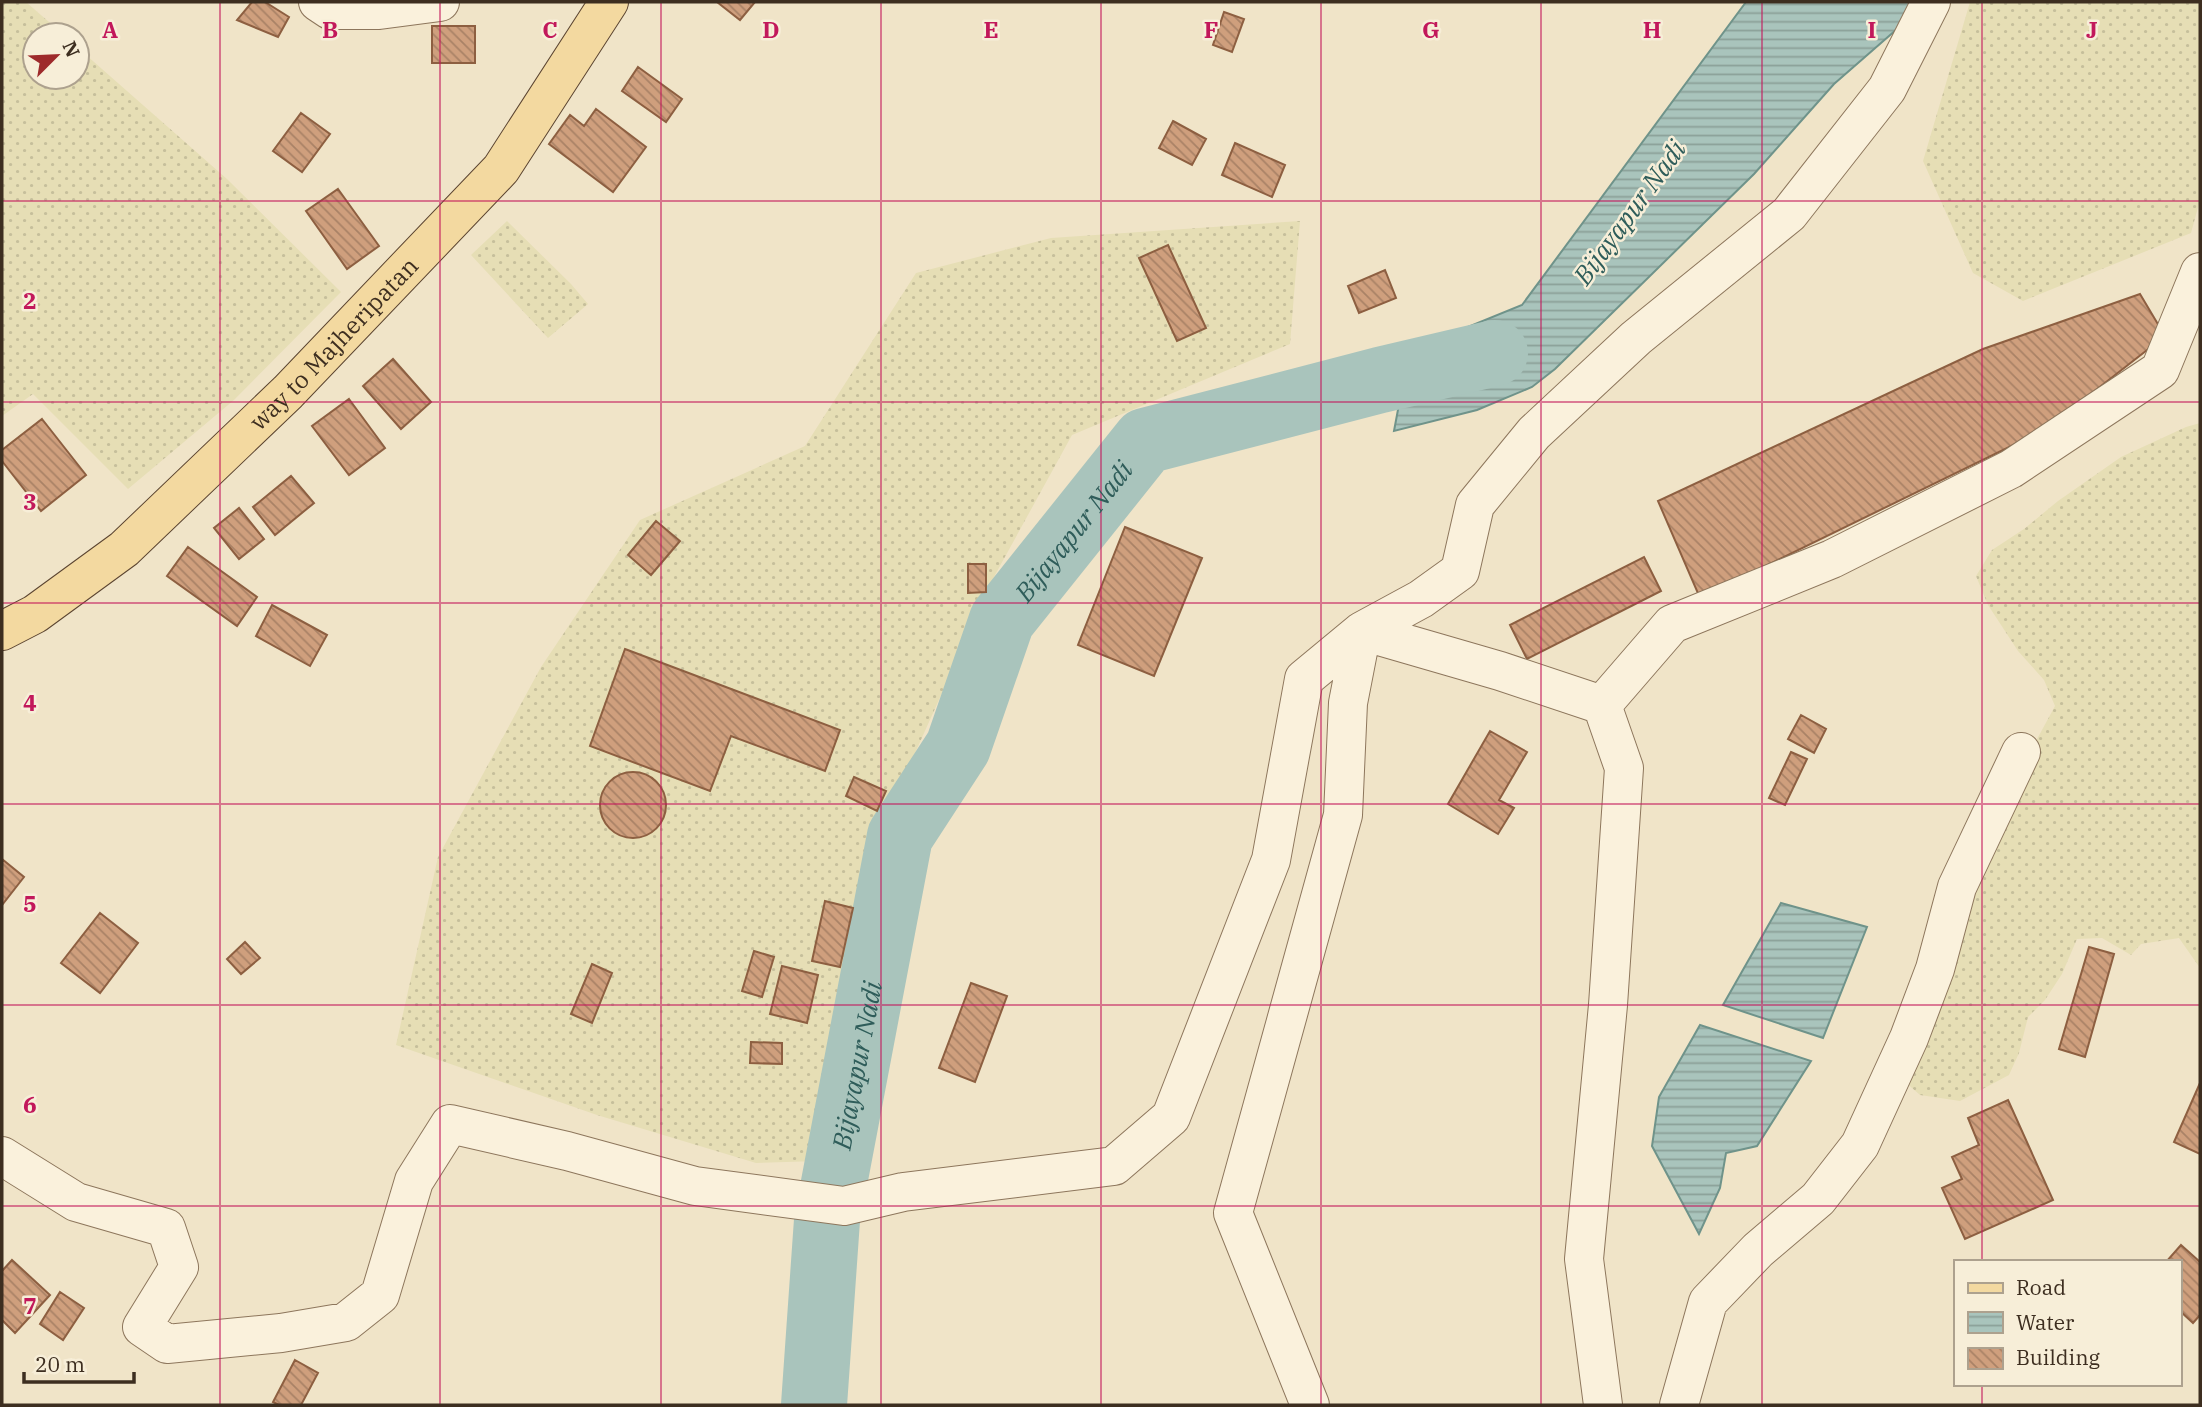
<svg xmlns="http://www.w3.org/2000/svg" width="2202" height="1407" font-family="'IBM Plex Serif',serif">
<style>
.farmland{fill:url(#farmland-dots)}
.water{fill:url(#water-rules);stroke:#6f938a;stroke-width:2}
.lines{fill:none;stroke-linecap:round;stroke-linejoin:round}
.river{stroke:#a9c4bc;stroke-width:66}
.building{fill:url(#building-back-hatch);stroke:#8d5f41;stroke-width:2}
.minor-casing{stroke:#8d765c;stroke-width:40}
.major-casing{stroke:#5b4430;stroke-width:40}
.minor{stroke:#faf1dc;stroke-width:38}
.major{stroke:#f3d9a0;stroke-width:38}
.grid{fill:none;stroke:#c2185b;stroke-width:2;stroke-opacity:0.55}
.labels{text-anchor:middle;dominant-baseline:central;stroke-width:5;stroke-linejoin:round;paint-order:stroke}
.street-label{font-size:24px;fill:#3d2e20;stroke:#f7eed8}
.water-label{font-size:26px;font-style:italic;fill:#2f5d5a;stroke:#f7eed8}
.grid-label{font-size:23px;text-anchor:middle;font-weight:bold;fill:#c2185b;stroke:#f7eed8;stroke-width:5;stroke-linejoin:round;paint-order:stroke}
</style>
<defs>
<pattern id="farmland-dots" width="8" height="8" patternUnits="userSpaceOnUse" patternTransform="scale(1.75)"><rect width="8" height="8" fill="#e6deb5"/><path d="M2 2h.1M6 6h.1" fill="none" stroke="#c6bf9b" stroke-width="1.8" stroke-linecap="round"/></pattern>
<pattern id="water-rules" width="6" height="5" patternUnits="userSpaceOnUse" patternTransform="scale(1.75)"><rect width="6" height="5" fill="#a9c4bc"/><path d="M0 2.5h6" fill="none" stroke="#8ba098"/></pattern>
<pattern id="building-back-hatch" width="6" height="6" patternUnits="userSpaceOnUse" patternTransform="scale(1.75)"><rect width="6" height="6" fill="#cf9f7d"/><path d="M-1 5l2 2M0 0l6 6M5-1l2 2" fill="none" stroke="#a98266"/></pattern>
</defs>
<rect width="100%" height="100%" fill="#f0e4c8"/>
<path class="farmland" d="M 2,2 L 26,2 L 64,35 L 35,35 L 35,77 L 77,77 L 77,47 L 227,179 L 341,292 L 234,400 L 128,489 L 33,394 L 2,416 Z
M 1970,2 L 2200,2 L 2200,200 L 2191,233 L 2023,301 L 1973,273 L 1923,161 Z
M 507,221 L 571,284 L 588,304 L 548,338 L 471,255 Z
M 1300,221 L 1290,344 L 1072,435 L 995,575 L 876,840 L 818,1161 L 756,1163 L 597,1115 L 396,1045 L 438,857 L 541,667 L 640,520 L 805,446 L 916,273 L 1051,238 Z
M 2200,423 L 2200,968 L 2179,938 L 2141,944 L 2131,955 L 2102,938 L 2077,939 L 2062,974 L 2045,1000 L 2028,1017 L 2019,1053 L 2009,1075 L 1960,1101 L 1920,1095 L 1904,1081 L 1969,883 L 2036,741 L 2055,706 L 2044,680 L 2018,651 L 1988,605 L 1976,576 L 1992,550 L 2024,529 L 2058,501 L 2121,457 L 2186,427 Z"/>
<path class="water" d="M 1746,2 L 1928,2 L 1834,84 L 1754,174 L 1555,369 L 1532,387 L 1477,410 L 1394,431 L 1409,351 L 1522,305 Z
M 1781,903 L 1867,927 L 1823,1038 L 1723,1005 Z
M 1700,1025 L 1811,1061 L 1757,1146 L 1726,1153 L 1720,1188 L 1699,1234 L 1652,1146 L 1659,1097 Z"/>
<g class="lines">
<path class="river" id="s1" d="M 814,1405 L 827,1220 L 900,836 L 958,747 L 1002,620 L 1145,441 L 1380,380 L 1495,353"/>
</g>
<path class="building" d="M 252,2 L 265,2 L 289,17 L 278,37 L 237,20 Z
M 717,2 L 755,2 L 740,20 Z
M 1224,12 L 1244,19 L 1232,52 L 1213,45 Z
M 432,26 L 475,26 L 475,63 L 432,63 Z
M 638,67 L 682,99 L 666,122 L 622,91 Z
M 596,109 L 646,147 L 613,192 L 549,144 L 570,115 L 584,126 Z
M 301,113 L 330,134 L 302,172 L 273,151 Z
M 1173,121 L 1206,139 L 1192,165 L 1159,148 Z
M 1235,143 L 1285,165 L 1272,197 L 1222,175 Z
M 338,189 L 379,246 L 347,269 L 306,211 Z
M 1168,245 L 1206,328 L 1177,341 L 1139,258 Z
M 1385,270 L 1396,298 L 1359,313 L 1348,286 Z
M 2140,294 L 2165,336 L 2046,429 L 1700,598 L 1658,501 L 1983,349 Z
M 393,359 L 431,402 L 401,429 L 363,386 Z
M 349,399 L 385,448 L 349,475 L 312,426 Z
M 42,419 L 86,475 L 41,511 L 2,461 L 2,450 Z
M 291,476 L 314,503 L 275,535 L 253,507 Z
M 239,508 L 264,539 L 239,559 L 214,528 Z
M 656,521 L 680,541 L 651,575 L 628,555 Z
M 1125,527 L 1202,558 L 1154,676 L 1078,645 Z
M 188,547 L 257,597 L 237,626 L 167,576 Z
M 1644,557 L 1661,591 L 1527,659 L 1510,625 Z
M 968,564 L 986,564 L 986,592 L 968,593 Z
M 272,605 L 327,635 L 310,666 L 256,636 Z
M 625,649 L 840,730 L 825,771 L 731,736 L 710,791 L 590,746 Z
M 1801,715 L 1826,729 L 1814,753 L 1788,739 Z
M 1490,731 L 1527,752 L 1499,800 L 1514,808 L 1498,834 L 1448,804 Z
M 1791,752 L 1807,759 L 1785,805 L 1769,798 Z
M600 805a33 33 0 1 1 66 0a33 33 0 1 1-66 0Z
M 854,777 L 886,791 L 877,811 L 846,796 Z
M 2,859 L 24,877 L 2,905 Z
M 825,901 L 853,908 L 840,967 L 812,961 Z
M 100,913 L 138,943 L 100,993 L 61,963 Z
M 245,942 L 260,958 L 241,974 L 227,959 Z
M 2089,947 L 2114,954 L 2085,1057 L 2059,1049 Z
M 754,951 L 774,957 L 762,997 L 742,991 Z
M 592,964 L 612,973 L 592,1023 L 571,1014 Z
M 782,966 L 818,975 L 807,1023 L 770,1014 Z
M 971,983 L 1007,996 L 975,1082 L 939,1068 Z
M 751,1042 L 782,1043 L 782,1064 L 750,1063 Z
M 2200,1083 L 2200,1154 L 2174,1142 Z
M 2008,1100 L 2053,1200 L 1965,1239 L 1942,1188 L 1962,1179 L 1952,1157 L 1979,1145 L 1968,1118 Z
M 2181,1245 L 2200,1262 L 2200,1315 L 2193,1323 L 2179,1310 L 2179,1262 L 2166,1262 Z
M 12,1260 L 50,1295 L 15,1333 L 2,1320 L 2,1271 Z
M 60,1292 L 84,1308 L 63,1340 L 40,1324 Z
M 295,1360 L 318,1373 L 301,1405 L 279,1405 L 273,1402 Z"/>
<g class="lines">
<g class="minor-casing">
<path id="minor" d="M 318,2 L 330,10 L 379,10 L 440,2
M 1602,705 L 1672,624 L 1832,559 L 2011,469 L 2160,370 L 2200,272
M 2,1156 L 76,1202 L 166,1228 L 179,1267 L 142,1327 L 167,1344 L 281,1333 L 346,1322 L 380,1295 L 414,1181 L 450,1124 L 567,1151 L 695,1186 L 844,1206 L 903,1192 L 1114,1166 L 1171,1117 L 1271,860 L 1304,679 L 1362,631 L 1500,671 L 1602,705 L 1624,768 L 1608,1005 L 1584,1259 L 1603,1405
M 1310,1405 L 1233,1213 L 1343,815 L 1348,703 L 1362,631 L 1421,599 L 1460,571 L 1475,505 L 1534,433 L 1636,338 L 1789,214 L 1887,89 L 1931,2
M 1679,1405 L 1708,1302 L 1758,1250 L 1818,1199 L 1860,1145 L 1909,1038 L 1935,969 L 1957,887 L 2021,752"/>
</g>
<g class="major-casing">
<g id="major">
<path id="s2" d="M 2,631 L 35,614 L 124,549 L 288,392 L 501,169 L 609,2"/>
</g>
</g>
<use href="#minor" class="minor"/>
<use href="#major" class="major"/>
</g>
<path class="grid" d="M 220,2 L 220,1405M 440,2 L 440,1405M 661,2 L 661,1405M 881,2 L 881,1405M 1101,2 L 1101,1405M 1321,2 L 1321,1405M 1541,2 L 1541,1405M 1762,2 L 1762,1405M 1982,2 L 1982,1262M 2,201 L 2200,201M 2,402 L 2200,402M 2,603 L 2200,603M 2,804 L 2200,804M 2,1005 L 2200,1005M 2,1206 L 2200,1206M 1982,1384 L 1982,1405"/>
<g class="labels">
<g class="street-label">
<text stroke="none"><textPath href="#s2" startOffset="441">way to Majheripatan</textPath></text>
</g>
<g class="water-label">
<text transform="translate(1629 212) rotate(-54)">Bijayapur Nadi</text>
<text stroke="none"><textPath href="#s1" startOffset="931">Bijayapur Nadi</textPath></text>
<text stroke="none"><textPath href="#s1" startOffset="343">Bijayapur Nadi</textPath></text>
</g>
</g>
<g class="grid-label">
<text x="110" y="38">A</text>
<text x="330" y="38">B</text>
<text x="550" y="38">C</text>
<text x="771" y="38">D</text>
<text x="991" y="38">E</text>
<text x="1211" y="38">F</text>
<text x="1431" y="38">G</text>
<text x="1652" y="38">H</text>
<text x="1872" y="38">I</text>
<text x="2092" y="38">J</text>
<text x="30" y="309">2</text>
<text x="30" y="510">3</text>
<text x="30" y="711">4</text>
<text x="30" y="912">5</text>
<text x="30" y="1113">6</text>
<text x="30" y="1314">7</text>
</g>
<rect width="2202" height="1407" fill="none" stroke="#3d2e20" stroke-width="7"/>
<rect x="1954" y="1260" width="228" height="126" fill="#f7eed8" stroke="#ada18e" stroke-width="2"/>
<rect x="1968" y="1283" width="35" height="10" fill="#f3d9a0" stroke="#ada18e" stroke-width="2"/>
<text x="2016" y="1295" font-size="21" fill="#3d2e20">Road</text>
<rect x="1968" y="1312" width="35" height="21" fill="url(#water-rules)" stroke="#ada18e" stroke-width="2"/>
<text x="2016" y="1330" font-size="21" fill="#3d2e20">Water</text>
<rect x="1968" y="1348" width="35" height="21" fill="url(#building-back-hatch)" stroke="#ada18e" stroke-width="2"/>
<text x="2016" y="1365" font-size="21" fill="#3d2e20">Building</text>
<g transform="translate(56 56) rotate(66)"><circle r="33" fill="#f7eed8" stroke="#ada18e" stroke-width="2"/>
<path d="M0-5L12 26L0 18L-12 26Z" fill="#9e2a2b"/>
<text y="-10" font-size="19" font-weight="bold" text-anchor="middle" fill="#3d2e20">N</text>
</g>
<path d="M24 1372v10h110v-10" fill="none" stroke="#3d2e20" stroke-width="3.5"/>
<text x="35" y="1372" font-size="21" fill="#3d2e20" stroke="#f7eed8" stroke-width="5" paint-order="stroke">20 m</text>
</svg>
